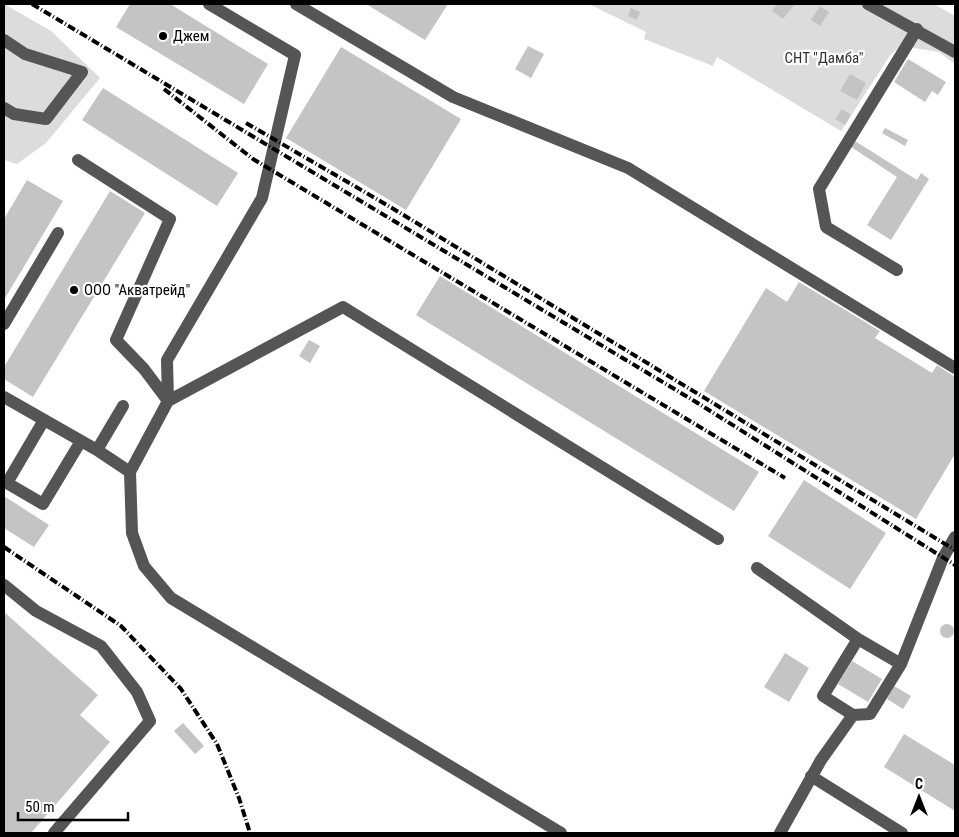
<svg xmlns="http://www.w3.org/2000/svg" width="959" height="837" font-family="'Roboto Condensed',sans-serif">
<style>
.green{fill:#dcdcdc}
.building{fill:#c4c4c4}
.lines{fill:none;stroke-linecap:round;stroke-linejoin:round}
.minor{stroke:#555;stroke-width:12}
.rail{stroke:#000;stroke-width:4;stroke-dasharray:8 2.5 1 2.5;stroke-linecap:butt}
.poi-dot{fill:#000;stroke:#fff;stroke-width:2}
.labels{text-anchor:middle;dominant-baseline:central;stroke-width:4.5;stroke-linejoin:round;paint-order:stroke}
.poi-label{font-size:15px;fill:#000;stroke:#fff;text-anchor:start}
.park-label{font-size:15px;fill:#333;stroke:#fff}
</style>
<rect width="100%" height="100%" fill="#fff"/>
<path class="green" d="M 4,4 L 51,31 L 100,78 L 46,143 L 17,164 L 4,160 Z
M 589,4 L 934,4 L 955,16 L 955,64 L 939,52 L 901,46 L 891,54 L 841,131 L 717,57 L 713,66 L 644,39 L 646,32 Z"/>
<path class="building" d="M 130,4 L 170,4 L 268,64 L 244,104 L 116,27 Z
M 366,4 L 448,4 L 425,40 Z
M 777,4 L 795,4 L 783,19 L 772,11 Z
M 820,6 L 829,12 L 820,26 L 811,20 Z
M 631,8 L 640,12 L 637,20 L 628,16 Z
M 528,46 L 544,54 L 531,78 L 515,69 Z
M 341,47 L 461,119 L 406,210 L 286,138 Z
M 908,59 L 946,82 L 938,95 L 932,91 L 925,102 L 894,82 Z
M 850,74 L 866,83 L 857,100 L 840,91 Z
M 103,88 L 238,173 L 217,206 L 82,120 Z
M 842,109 L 851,115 L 845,125 L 835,119 Z
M 885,128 L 908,140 L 905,146 L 882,133 Z
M 855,141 L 917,180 L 921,173 L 929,179 L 891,240 L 867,225 L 897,177 L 851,147 Z
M 27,180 L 63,201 L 4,300 L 4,219 Z
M 110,191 L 145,213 L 33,397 L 4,379 L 4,367 Z
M 440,276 L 759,472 L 734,511 L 416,315 Z
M 799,282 L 880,331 L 875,338 L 932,373 L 937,365 L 955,377 L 955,454 L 916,519 L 704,391 L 766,288 L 787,302 Z
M 309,340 L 320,346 L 310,363 L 299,356 Z
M 804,480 L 886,533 L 850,589 L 768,536 Z
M 4,496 L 49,525 L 34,547 L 4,528 Z
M 4,612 L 98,695 L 80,715 L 110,742 L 31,833 L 4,833 Z
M940 631a7 7 0 1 1 14 0a7 7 0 1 1-14 0Z
M 785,653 L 809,668 L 789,702 L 764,687 Z
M 852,661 L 882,679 L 868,702 L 838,684 Z
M 894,686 L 911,696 L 903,709 L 887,699 Z
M 183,723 L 204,746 L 195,754 L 174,731 Z
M 904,734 L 955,765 L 955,811 L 884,767 Z"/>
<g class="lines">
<path class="minor" d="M 296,4 L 453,97 L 628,168 L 955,368
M 868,4 L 955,52
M 4,40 L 25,54 L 82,72 L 46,119 L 14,114 L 4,108
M 78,160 L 170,219 L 116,340 L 144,369 L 168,401 L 343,307 L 718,539
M 897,270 L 826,227 L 819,189 L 917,29
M 4,324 L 58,233
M 4,397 L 97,450 L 130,472 L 132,533 L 144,566 L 171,598 L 561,833
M 44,420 L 7,483 L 43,504 L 81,441
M 97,450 L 123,406
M 130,472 L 168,401 L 167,360 L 262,198 L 295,55 L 209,4
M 757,568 L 858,639 L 901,664
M 4,585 L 36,611 L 101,646 L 137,692 L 150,721 L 54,833
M 853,715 L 870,714 L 901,664 L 943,558 L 955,537
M 811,776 L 902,833
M 780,833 L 821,760 L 853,715 L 823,696 L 858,639"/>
<path class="rail" d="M 32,4 L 696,402 L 955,565
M 164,89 L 253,159 L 785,478
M 246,123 L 387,205 L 955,550
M 4,547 L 121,626 L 181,689 L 217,744 L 239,798 L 250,833"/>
</g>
<g class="poi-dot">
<circle cx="163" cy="36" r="5"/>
<circle cx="74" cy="290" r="5"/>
</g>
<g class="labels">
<g class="poi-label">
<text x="173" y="36">Джем</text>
<text x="84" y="290">ООО "Акватрейд"</text>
</g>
<g class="park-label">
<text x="824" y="58">СНТ "Дамба"</text>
</g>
</g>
<rect width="959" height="837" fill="none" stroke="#000000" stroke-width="10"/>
<g transform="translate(919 797)" stroke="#ffffff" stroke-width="4" paint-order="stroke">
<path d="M0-4L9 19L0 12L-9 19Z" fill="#000000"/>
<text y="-8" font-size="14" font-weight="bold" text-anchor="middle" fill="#000000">С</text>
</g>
<path d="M18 812v8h110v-8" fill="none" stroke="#000000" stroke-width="2.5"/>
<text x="25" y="812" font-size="15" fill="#000000" stroke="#ffffff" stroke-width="4" paint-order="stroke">50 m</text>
</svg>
